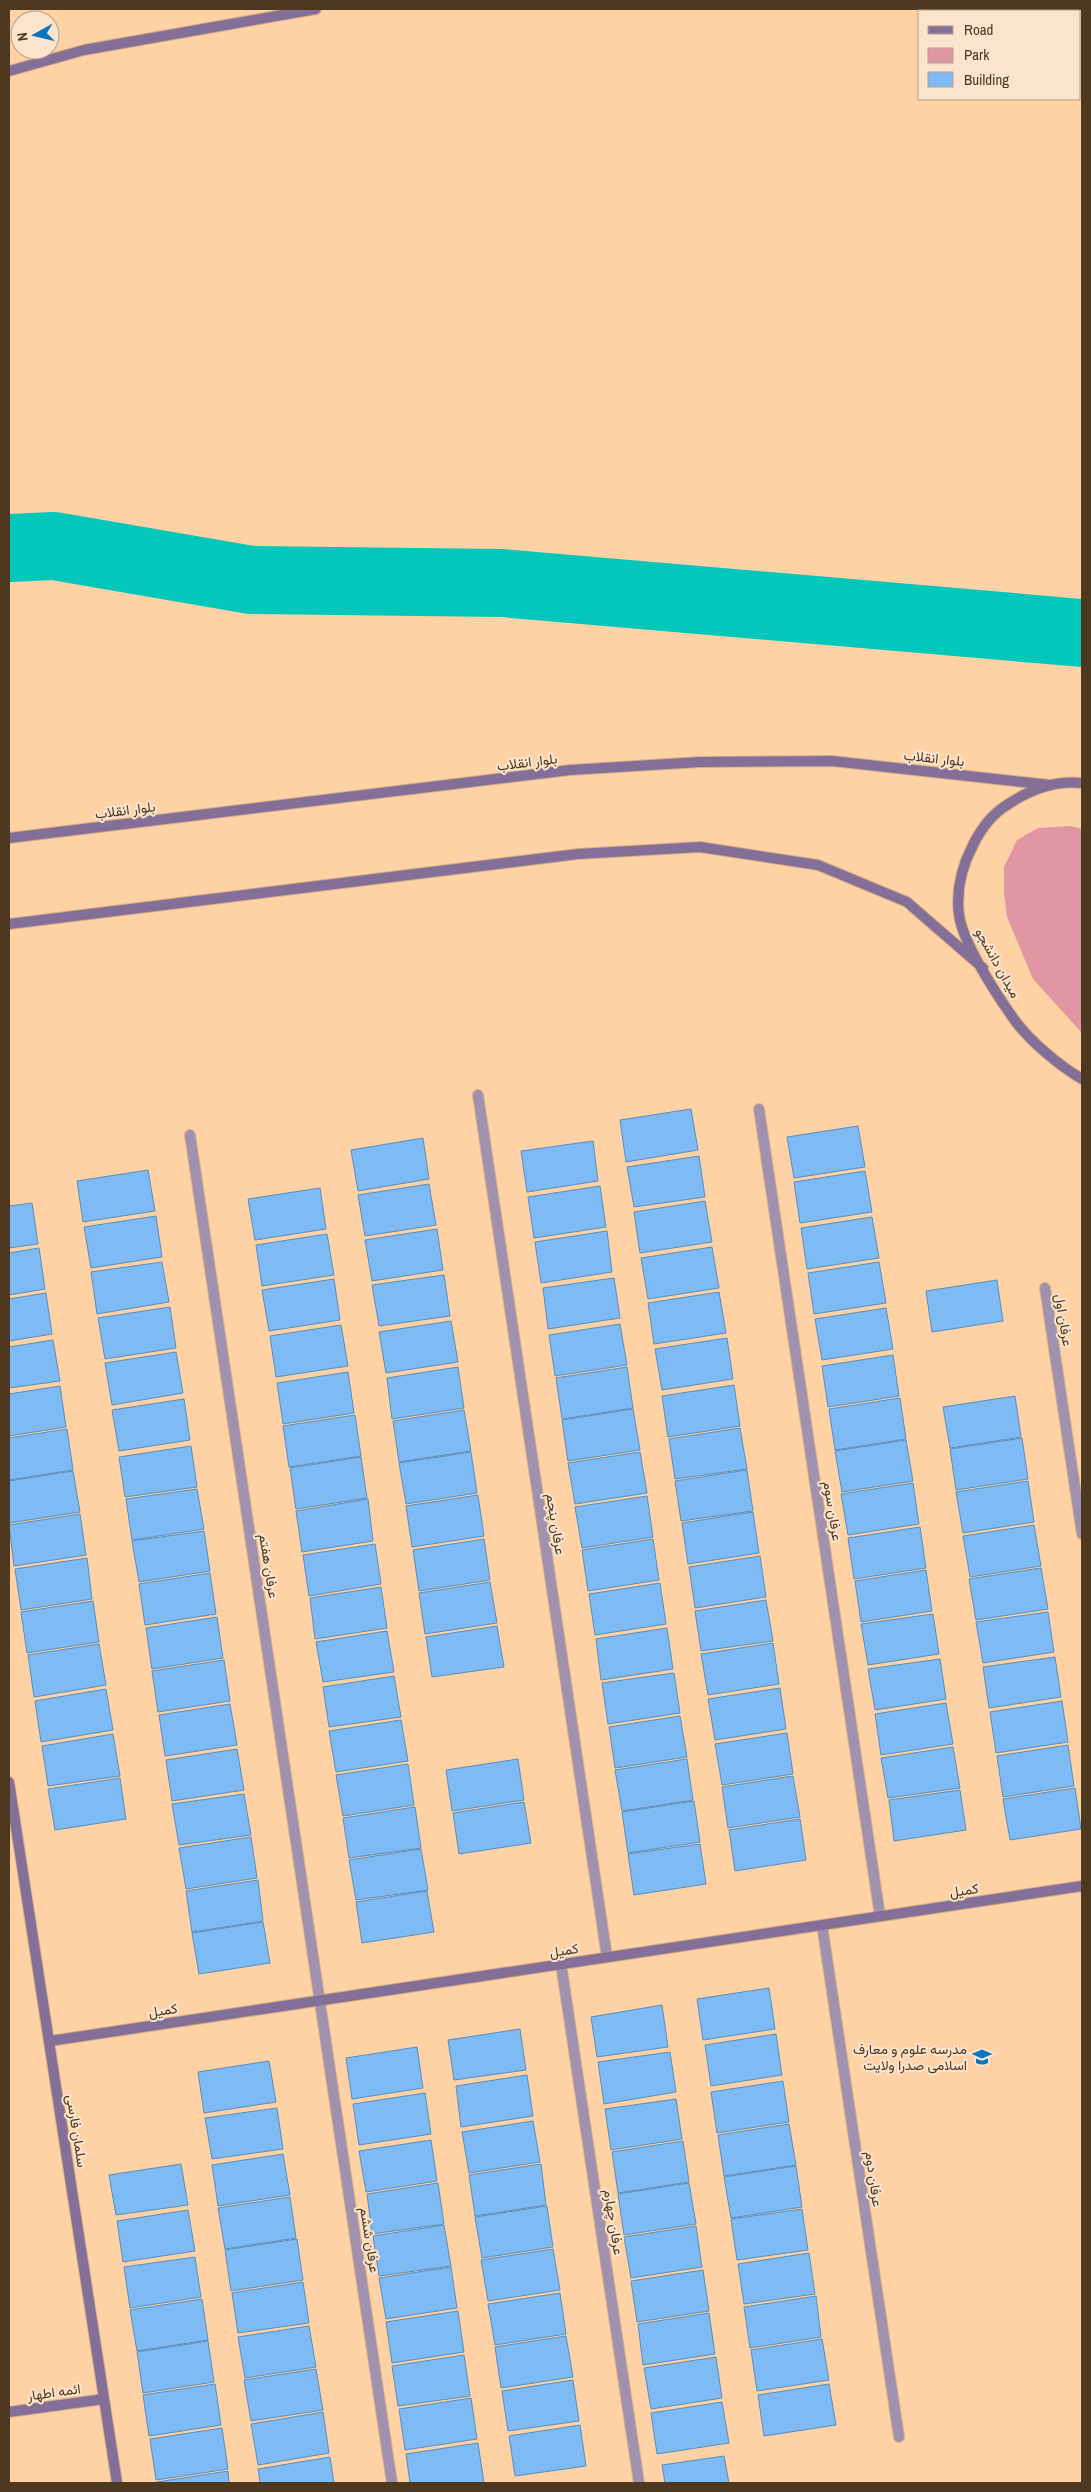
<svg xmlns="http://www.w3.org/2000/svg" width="1091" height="2492" font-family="'Archivo Narrow',Vazirmatn,sans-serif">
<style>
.green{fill:#e096a3}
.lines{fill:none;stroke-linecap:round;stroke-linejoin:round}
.river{stroke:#04c7bc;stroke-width:68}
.building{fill:#7ebbf4;stroke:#568dc0}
.street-casing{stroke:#d7b087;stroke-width:12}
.secondary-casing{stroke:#d7b087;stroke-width:12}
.street{stroke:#a092ae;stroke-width:10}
.secondary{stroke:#846f98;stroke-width:10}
.labels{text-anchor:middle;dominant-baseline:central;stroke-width:4;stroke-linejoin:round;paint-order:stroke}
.street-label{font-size:14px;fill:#4e3820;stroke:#fae4cd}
.poi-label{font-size:14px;fill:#4e3820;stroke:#fae4cd;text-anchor:end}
</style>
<rect width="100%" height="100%" fill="#fed2a4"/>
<path class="green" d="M 1071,826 L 1082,829 L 1082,1033 L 1033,979 L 1007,917 L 1004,894 L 1004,867 L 1017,840 L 1038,828 Z"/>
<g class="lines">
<path class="river" d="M 9,548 L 54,546 L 251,580 L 502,583 L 1082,633"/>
</g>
<path class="building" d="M 691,1109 L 698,1150 L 626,1162 L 620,1120 Z
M 858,1126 L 865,1167 L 794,1178 L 787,1137 Z
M 423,1138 L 429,1179 L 358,1191 L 351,1150 Z
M 593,1141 L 598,1181 L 527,1192 L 521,1151 Z
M 699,1156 L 705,1197 L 634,1207 L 627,1167 Z
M 148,1170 L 155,1211 L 83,1222 L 77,1181 Z
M 865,1171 L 872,1212 L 800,1223 L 794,1182 Z
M 429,1184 L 436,1225 L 365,1236 L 358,1195 Z
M 600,1186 L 606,1227 L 534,1238 L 528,1197 Z
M 320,1188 L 326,1229 L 255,1240 L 248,1199 Z
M 705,1201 L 712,1242 L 640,1253 L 634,1212 Z
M 32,1203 L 38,1244 L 9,1248 L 9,1206 Z
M 156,1216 L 162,1257 L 91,1268 L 84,1227 Z
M 872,1217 L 879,1258 L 807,1269 L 801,1228 Z
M 437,1229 L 443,1270 L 372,1281 L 365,1240 Z
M 607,1231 L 612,1272 L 541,1283 L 535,1242 Z
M 327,1234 L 334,1275 L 262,1286 L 256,1245 Z
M 712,1247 L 719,1288 L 648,1299 L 641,1258 Z
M 39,1248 L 45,1289 L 9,1295 L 9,1253 Z
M 162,1262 L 169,1302 L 97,1314 L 91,1272 Z
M 879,1262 L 886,1303 L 814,1314 L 808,1273 Z
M 444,1275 L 450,1316 L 379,1326 L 372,1285 Z
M 614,1278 L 620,1318 L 548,1329 L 543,1288 Z
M 334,1279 L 340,1320 L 269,1331 L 262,1290 Z
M 997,1280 L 1003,1321 L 932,1332 L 926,1291 Z
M 719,1292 L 726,1333 L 654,1344 L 648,1303 Z
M 46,1293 L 52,1334 L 9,1341 L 9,1299 Z
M 170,1307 L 176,1348 L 105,1359 L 98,1318 Z
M 886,1308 L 893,1349 L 822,1360 L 815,1319 Z
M 451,1321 L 458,1362 L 386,1373 L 379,1332 Z
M 620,1324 L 627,1365 L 555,1376 L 549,1335 Z
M 341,1325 L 348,1366 L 276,1377 L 270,1336 Z
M 727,1338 L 733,1379 L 662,1390 L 655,1349 Z
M 53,1340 L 60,1381 L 9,1388 L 9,1347 Z
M 176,1352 L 183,1393 L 112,1405 L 105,1363 Z
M 893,1355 L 899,1396 L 828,1407 L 822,1366 Z
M 458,1367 L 464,1408 L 392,1419 L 387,1378 Z
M 627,1367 L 633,1408 L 562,1419 L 556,1378 Z
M 348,1372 L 354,1413 L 283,1424 L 277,1383 Z
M 734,1385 L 740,1426 L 668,1437 L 662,1396 Z
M 60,1386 L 66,1427 L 9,1436 L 9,1394 Z
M 1015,1396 L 1021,1437 L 950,1448 L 943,1407 Z
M 900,1398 L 906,1439 L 835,1450 L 829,1409 Z
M 184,1399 L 190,1440 L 119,1451 L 112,1410 Z
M 633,1409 L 640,1450 L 568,1461 L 562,1420 Z
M 464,1410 L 471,1451 L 399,1462 L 393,1421 Z
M 355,1415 L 361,1456 L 289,1467 L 283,1426 Z
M 740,1428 L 747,1469 L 675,1479 L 669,1439 Z
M 67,1429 L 73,1470 L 9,1480 L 9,1438 Z
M 1022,1438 L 1028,1479 L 956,1490 L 950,1449 Z
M 906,1440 L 913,1481 L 842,1492 L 835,1451 Z
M 191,1446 L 197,1487 L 125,1497 L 119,1457 Z
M 471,1452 L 477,1493 L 406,1504 L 399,1463 Z
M 640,1452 L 647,1493 L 575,1504 L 568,1463 Z
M 361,1457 L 367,1498 L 296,1509 L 290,1468 Z
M 747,1470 L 753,1511 L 681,1521 L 675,1481 Z
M 73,1471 L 80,1512 L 9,1523 L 9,1481 Z
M 1028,1481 L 1034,1522 L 963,1533 L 956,1492 Z
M 913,1483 L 919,1524 L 848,1535 L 841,1494 Z
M 197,1489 L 204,1529 L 132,1540 L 126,1499 Z
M 478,1495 L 484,1536 L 412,1547 L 406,1506 Z
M 647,1496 L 653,1537 L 582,1548 L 575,1507 Z
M 368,1499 L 373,1541 L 302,1552 L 296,1511 Z
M 753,1512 L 759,1553 L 688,1564 L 682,1523 Z
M 80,1514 L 86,1555 L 14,1566 L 9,1525 Z
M 1034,1525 L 1041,1566 L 970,1577 L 963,1536 Z
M 920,1527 L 926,1568 L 854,1579 L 848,1538 Z
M 204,1531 L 210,1571 L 139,1582 L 132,1541 Z
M 484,1539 L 490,1580 L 419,1591 L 413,1550 Z
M 653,1539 L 659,1580 L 588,1591 L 582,1550 Z
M 375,1544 L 381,1584 L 309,1596 L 303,1555 Z
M 760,1556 L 766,1597 L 695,1608 L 689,1567 Z
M 87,1558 L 92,1599 L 21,1610 L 15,1569 Z
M 1041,1568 L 1048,1609 L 976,1620 L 969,1579 Z
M 926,1570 L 932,1611 L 861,1622 L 855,1581 Z
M 210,1573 L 216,1614 L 145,1625 L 139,1584 Z
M 490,1582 L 497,1623 L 425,1634 L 419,1593 Z
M 660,1583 L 666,1624 L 595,1635 L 589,1594 Z
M 381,1587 L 387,1628 L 315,1639 L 310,1598 Z
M 766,1600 L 773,1641 L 701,1651 L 695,1611 Z
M 93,1601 L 99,1642 L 27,1653 L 21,1612 Z
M 1048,1612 L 1054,1652 L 983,1663 L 976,1622 Z
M 933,1614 L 939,1654 L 868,1665 L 861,1624 Z
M 217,1617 L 223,1658 L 152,1669 L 146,1628 Z
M 497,1626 L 504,1667 L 432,1677 L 426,1637 Z
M 667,1628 L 673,1669 L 601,1680 L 596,1639 Z
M 387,1631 L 394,1672 L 323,1682 L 316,1642 Z
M 773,1643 L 779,1684 L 708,1695 L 701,1654 Z
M 99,1644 L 106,1685 L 34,1697 L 28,1655 Z
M 1055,1657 L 1061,1697 L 989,1708 L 983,1667 Z
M 940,1659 L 946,1699 L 875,1710 L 868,1669 Z
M 224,1660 L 230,1701 L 158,1712 L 152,1671 Z
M 674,1673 L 680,1713 L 608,1724 L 602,1683 Z
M 394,1676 L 401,1717 L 329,1727 L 323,1687 Z
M 780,1688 L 786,1729 L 715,1740 L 708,1699 Z
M 106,1689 L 113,1730 L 41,1742 L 35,1701 Z
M 1062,1701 L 1068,1742 L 996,1753 L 990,1712 Z
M 946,1703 L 953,1744 L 881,1755 L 875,1714 Z
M 230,1704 L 237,1745 L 165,1756 L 159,1715 Z
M 680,1716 L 687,1757 L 615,1768 L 609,1727 Z
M 401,1720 L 408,1761 L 336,1772 L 329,1731 Z
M 787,1733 L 793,1774 L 722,1785 L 715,1744 Z
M 113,1734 L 120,1776 L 48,1786 L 42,1746 Z
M 1068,1745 L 1074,1786 L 1003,1797 L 997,1756 Z
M 953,1747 L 960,1788 L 888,1798 L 881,1758 Z
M 237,1749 L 244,1790 L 172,1801 L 166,1760 Z
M 518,1759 L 524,1800 L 452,1811 L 446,1770 Z
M 687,1759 L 693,1800 L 622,1811 L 615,1770 Z
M 408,1764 L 414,1805 L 343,1816 L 336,1775 Z
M 793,1776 L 800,1817 L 728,1828 L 722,1787 Z
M 120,1778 L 126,1819 L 55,1830 L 48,1789 Z
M 1075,1788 L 1081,1829 L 1010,1840 L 1003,1799 Z
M 960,1790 L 966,1830 L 894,1841 L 889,1800 Z
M 244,1794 L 251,1835 L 179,1845 L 172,1804 Z
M 694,1801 L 700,1842 L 628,1853 L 622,1812 Z
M 524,1802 L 531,1843 L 459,1854 L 453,1813 Z
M 415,1807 L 421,1848 L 349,1858 L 343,1818 Z
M 800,1819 L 806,1860 L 735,1871 L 729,1830 Z
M 251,1837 L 257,1878 L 186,1889 L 179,1848 Z
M 700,1844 L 706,1884 L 634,1895 L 628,1854 Z
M 421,1849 L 428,1890 L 356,1900 L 349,1860 Z
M 258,1880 L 263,1921 L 192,1932 L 186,1891 Z
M 427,1891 L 434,1932 L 362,1943 L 356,1902 Z
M 263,1922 L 270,1963 L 199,1974 L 192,1933 Z
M 769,1988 L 775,2029 L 703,2040 L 697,1999 Z
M 662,2005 L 668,2047 L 597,2057 L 591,2017 Z
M 520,2029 L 526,2070 L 454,2080 L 448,2040 Z
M 776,2034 L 782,2075 L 711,2086 L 705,2045 Z
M 417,2047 L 423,2088 L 352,2099 L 346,2058 Z
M 670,2052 L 676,2092 L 604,2104 L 598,2062 Z
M 269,2061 L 276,2102 L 204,2113 L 198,2072 Z
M 527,2075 L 533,2116 L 461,2127 L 456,2086 Z
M 783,2081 L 789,2122 L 717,2133 L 711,2092 Z
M 425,2093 L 431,2134 L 359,2145 L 353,2104 Z
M 676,2099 L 682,2139 L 611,2150 L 605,2109 Z
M 277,2108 L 283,2149 L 212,2159 L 205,2118 Z
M 533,2121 L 540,2162 L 469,2173 L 462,2132 Z
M 789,2124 L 796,2165 L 724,2176 L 718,2135 Z
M 431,2140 L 437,2181 L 366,2192 L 359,2151 Z
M 683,2141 L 689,2182 L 618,2193 L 612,2152 Z
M 283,2154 L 290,2195 L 218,2206 L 212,2165 Z
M 181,2164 L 188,2205 L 116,2215 L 109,2175 Z
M 541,2164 L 546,2205 L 475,2216 L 469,2175 Z
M 796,2166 L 802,2207 L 731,2218 L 724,2177 Z
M 438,2183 L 444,2224 L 372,2234 L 367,2194 Z
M 689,2183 L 696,2224 L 624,2235 L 618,2194 Z
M 290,2197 L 296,2238 L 225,2249 L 218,2208 Z
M 547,2206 L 553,2247 L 482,2258 L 475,2217 Z
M 802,2209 L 808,2250 L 737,2260 L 731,2219 Z
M 188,2210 L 195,2251 L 123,2262 L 117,2221 Z
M 444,2225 L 451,2266 L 379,2276 L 373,2236 Z
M 696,2226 L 702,2267 L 631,2278 L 624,2237 Z
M 297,2239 L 303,2280 L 231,2291 L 225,2250 Z
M 553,2249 L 560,2290 L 488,2301 L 481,2260 Z
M 809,2253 L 815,2294 L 744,2304 L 738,2264 Z
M 195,2257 L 201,2297 L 130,2308 L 124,2267 Z
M 451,2267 L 457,2308 L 386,2319 L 379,2278 Z
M 703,2270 L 709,2311 L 637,2322 L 631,2281 Z
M 303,2282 L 309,2323 L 238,2333 L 232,2293 Z
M 560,2293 L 566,2334 L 495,2345 L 488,2304 Z
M 816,2296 L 821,2337 L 750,2348 L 744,2307 Z
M 202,2299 L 208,2340 L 137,2351 L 130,2310 Z
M 458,2311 L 464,2352 L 392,2363 L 386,2322 Z
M 709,2313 L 715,2354 L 643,2365 L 638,2324 Z
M 309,2326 L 316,2367 L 245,2378 L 238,2337 Z
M 566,2336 L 573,2377 L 501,2388 L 495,2347 Z
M 822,2339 L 829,2380 L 757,2391 L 751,2350 Z
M 208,2341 L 214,2382 L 143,2393 L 137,2352 Z
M 464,2355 L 470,2396 L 398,2406 L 392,2366 Z
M 716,2357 L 722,2398 L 651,2409 L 644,2368 Z
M 316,2369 L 323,2410 L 251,2421 L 244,2380 Z
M 573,2380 L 579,2421 L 508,2431 L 502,2391 Z
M 215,2384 L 221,2425 L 149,2436 L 143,2395 Z
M 829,2384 L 836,2425 L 764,2436 L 758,2395 Z
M 471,2398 L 477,2439 L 405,2450 L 399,2409 Z
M 722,2402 L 729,2443 L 657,2454 L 651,2413 Z
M 323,2412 L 329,2453 L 258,2465 L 251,2424 Z
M 580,2425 L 586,2466 L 515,2476 L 509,2436 Z
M 222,2428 L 228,2469 L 156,2480 L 150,2439 Z
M 478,2443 L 484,2483 L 410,2483 L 406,2454 Z
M 724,2456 L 729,2483 L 665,2483 L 662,2465 Z
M 330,2457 L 334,2483 L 260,2483 L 258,2469 Z
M 228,2471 L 229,2483 L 157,2483 L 157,2482 Z"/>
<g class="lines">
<g class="street-casing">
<path id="street" d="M 478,1095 L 607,1957
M 759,1109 L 880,1916
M 190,1135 L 392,2483
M 1045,1288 L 1082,1534
M 822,1925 L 899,2437
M 561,1964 L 639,2483"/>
</g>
<g class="secondary-casing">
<path id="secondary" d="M 9,71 L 84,50 L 316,9
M 1082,783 C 1055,780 1029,790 1007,805 C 992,814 981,829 973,845 C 962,866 956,891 959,915 C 963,944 998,997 1016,1022 C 1032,1043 1060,1066 1082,1079
M 9,838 L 570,770 L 700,762 L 832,761 L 1050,785
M 9,924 L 578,854 L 700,847 L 818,865 L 907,902 L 983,968
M 9,1782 L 117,2483
M 50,2041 L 1082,1886
M 9,2412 L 104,2399"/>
</g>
<use href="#street" class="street"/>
<use href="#secondary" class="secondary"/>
</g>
<defs>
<g id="school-bare" transform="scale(1.5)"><path d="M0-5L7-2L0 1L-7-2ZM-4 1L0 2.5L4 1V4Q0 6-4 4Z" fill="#0975c0" stroke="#fae4cd" stroke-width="2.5" paint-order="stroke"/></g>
</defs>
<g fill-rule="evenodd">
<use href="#school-bare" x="982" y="2057"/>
</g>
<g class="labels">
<g class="street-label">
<text transform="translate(934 758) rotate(6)">بلوار انقلاب</text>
<text transform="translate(527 762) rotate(-7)">بلوار انقلاب</text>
<text transform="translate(125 810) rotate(-7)">بلوار انقلاب</text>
<text transform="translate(998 963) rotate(61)">میدان دانشجو</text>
<text transform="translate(1064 1320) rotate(81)">عرفان اول</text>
<text transform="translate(833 1511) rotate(81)">عرفان سوم</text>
<text transform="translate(556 1524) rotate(81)">عرفان پنجم</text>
<text transform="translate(269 1566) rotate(81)">عرفان هفتم</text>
<text transform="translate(964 1890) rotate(-8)">کمیل</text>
<text transform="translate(564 1950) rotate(-9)">کمیل</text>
<text transform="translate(163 2010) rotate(-9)">کمیل</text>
<text transform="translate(77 2131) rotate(81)">سلمان فارسی</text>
<text transform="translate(874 2179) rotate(82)">عرفان دوم</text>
<text transform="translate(614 2222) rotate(81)">عرفان چهارم</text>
<text transform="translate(370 2240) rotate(81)">عرفان ششم</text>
<text transform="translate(54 2392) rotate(-8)">ائمه اطهار</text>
</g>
<g class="poi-label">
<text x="967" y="2049">مدرسه علوم و معارف<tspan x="967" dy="16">اسلامی صدرا ولایت</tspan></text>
</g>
</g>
<rect width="1091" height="2492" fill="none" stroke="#4e3820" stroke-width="20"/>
<rect x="918" y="10" width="162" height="90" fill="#fae4cd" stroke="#b59f88"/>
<rect x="928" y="26" width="25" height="8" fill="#846f98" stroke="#b59f88"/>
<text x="964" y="35" font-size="15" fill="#4e3820">Road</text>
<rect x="928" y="48" width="25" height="15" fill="#e096a3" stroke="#b59f88"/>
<text x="964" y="60" font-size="15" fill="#4e3820">Park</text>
<rect x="928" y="72" width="25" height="15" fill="#7ebbf4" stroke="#b59f88"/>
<text x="964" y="85" font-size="15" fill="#4e3820">Building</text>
<g transform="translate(35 35) rotate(262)"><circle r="24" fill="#fae4cd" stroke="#b59f88"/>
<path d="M0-4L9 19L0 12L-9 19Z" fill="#0975c0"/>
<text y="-8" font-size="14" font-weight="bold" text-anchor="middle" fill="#4e3820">N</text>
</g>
</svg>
